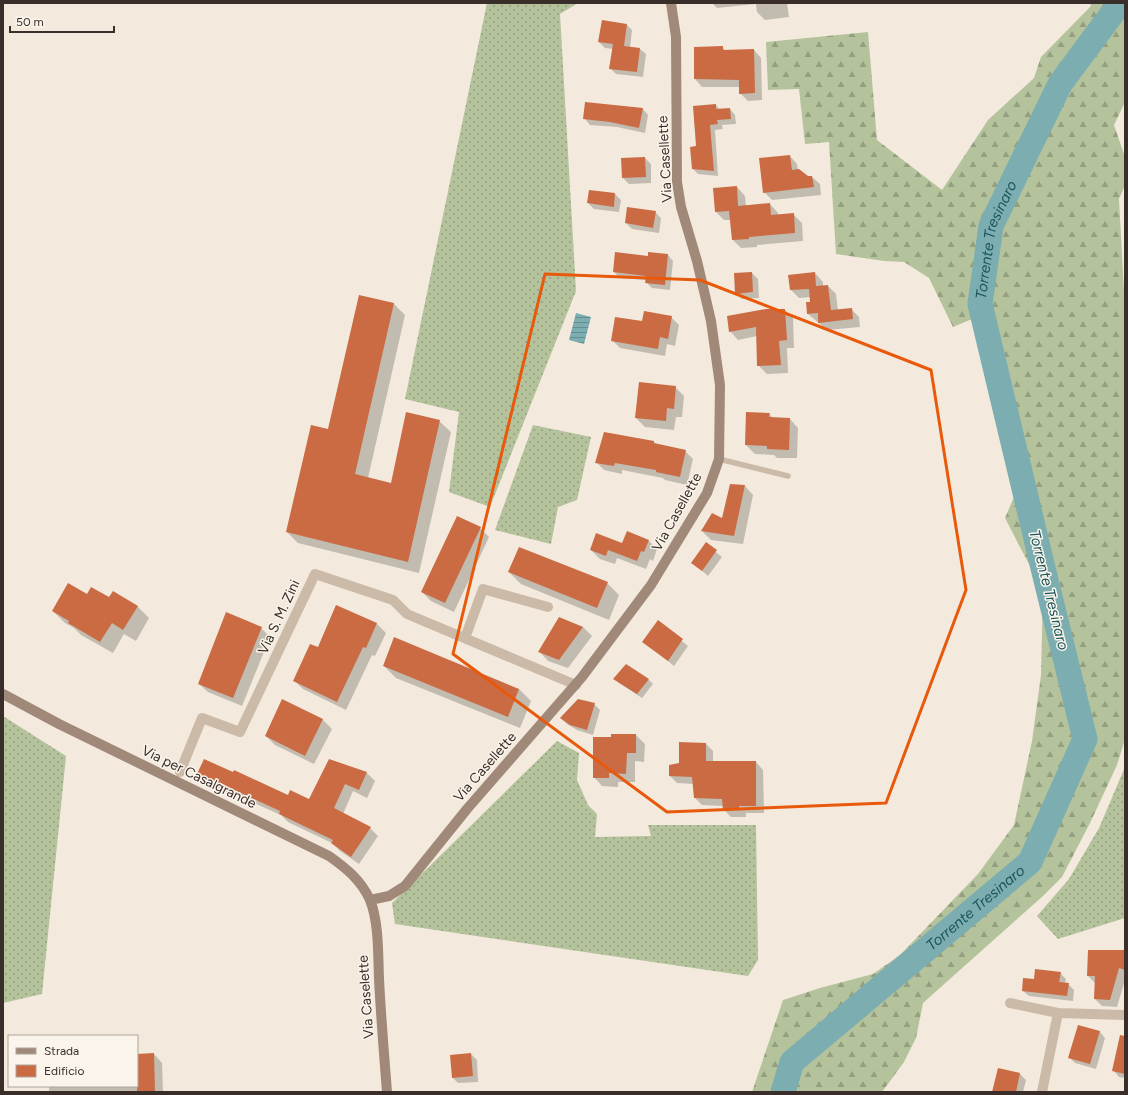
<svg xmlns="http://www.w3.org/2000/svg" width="1128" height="1095" font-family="Figtree,sans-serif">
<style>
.grass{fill:url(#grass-dots)}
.forest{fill:url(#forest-firs)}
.water{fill:url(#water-rules)}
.shadow{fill:#0003}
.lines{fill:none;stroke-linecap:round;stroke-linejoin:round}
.river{stroke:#7badb1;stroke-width:25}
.building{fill:#ca6b44}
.lane{stroke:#ccbaa8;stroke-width:5.5}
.street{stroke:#ccbaa8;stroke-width:10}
.secondary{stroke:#a08979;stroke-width:10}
.marked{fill:none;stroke:#e8590c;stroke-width:3;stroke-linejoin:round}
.labels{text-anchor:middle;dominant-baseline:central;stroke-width:3;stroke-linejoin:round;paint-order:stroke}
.street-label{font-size:14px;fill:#392e29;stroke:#faf4ea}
.water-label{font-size:15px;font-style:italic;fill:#1c555c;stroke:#faf4ea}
</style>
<defs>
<pattern id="grass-dots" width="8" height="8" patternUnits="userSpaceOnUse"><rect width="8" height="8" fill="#b4c39c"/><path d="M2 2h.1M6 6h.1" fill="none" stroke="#939f7f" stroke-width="1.8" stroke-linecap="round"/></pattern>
<pattern id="forest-firs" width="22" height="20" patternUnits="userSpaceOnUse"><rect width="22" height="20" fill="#b4c39c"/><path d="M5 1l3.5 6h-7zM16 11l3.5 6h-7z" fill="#939f7f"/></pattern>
<pattern id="water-rules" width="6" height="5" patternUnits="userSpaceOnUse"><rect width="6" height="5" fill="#7badb1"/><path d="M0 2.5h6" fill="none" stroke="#668d90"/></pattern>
</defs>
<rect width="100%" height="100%" fill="#f3eadd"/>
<path class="grass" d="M 487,3 L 578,3 L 560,14 L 576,291 L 490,507 L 449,492 L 459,412 L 405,399 Z
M 533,425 L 591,437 L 577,500 L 558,507 L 551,544 L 495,530 Z
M 3,716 L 66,756 L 42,994 L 3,1003 Z
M 557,741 L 579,753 L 577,780 L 588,805 L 597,814 L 595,837 L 651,836 L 648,825 L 756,825 L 758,960 L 748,976 L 395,924 L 392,903 Z
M 1125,767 L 1125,918 L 1058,939 L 1037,916 L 1069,879 L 1099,828 Z"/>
<path class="forest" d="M 1090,3 L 1125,3 L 1125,102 L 1114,125 L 1125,157 L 1125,185 L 1119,199 L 1125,310 L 1125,739 L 1117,765 L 1090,823 L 1062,877 L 1043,896 L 923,1003 L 916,1038 L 904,1062 L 882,1092 L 752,1092 L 783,1000 L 820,988 L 873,974 L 900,955 L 978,874 L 1014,825 L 1032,741 L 1041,675 L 1043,591 L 1005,518 L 1017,490 L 972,319 L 953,327 L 929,278 L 904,262 L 884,261 L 836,254 L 829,142 L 805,144 L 799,89 L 768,90 L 766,42 L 868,32 L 877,140 L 942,190 L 988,120 L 1034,78 L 1041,57 L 1091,6 Z"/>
<path class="water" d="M 576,313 L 591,317 L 584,344 L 569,340 Z"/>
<path class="shadow" d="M 712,3 L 787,3 L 789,17 L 765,20 L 757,12 L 756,4 L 717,8 Z
M 627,25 L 632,30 L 630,48 L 640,49 L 646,54 L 643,77 L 616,74 L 610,68 L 613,49 L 605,48 L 599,42 Z
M 722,47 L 726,51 L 754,50 L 761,58 L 762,100 L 748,101 L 740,93 L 740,87 L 702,87 L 695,79 L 695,48 Z
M 716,105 L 720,110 L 730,109 L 735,115 L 736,124 L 722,125 L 723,129 L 715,130 L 718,176 L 698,174 L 693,169 L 698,147 Z
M 643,109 L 648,115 L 645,133 L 617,127 L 590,125 L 585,119 Z
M 790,156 L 797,164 L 798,170 L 808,177 L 812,177 L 820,184 L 821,195 L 772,200 L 764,192 Z
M 645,158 L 651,164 L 651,183 L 629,184 L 623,178 Z
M 737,187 L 745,196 L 746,206 L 770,204 L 778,213 L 778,215 L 793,214 L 802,223 L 803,241 L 757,245 L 757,247 L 741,248 L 733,240 L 731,220 L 724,220 L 716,212 Z
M 615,194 L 621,200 L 619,212 L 594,209 L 588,203 Z
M 655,212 L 661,218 L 659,233 L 632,229 L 626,223 Z
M 668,255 L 673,261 L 670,290 L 652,288 L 646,282 L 646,280 L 620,278 L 614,272 L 649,257 Z
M 752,273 L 758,279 L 759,298 L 742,299 L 736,293 Z
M 815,273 L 823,282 L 823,286 L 828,286 L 836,294 L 838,311 L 851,309 L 859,317 L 860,327 L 827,330 L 808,314 L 812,302 L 811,297 L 799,298 L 791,290 Z
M 359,296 L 394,304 L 405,315 L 368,478 L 391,484 L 439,421 L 451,432 L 419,573 L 298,543 L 287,532 L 328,431 Z
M 785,310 L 793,318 L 794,348 L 787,348 L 788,373 L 767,374 L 758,365 L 757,336 L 738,340 L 730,331 Z
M 671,317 L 679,325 L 675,346 L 667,344 L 665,356 L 620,348 L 612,340 L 643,323 Z
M 675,387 L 684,396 L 682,417 L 676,417 L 674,430 L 645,427 L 636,418 Z
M 769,414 L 773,418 L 790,419 L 798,428 L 797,458 L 777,458 L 774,455 L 755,454 L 746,445 Z
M 654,442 L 656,445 L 685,451 L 693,459 L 687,485 L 665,480 L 663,478 L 622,470 L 622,474 L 604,470 L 596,462 Z
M 745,486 L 753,495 L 743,544 L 711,540 L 702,531 L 722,520 Z
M 480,528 L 489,537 L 454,612 L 431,601 L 422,592 Z
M 648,540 L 657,549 L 653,561 L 650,559 L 646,569 L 617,558 L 615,564 L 600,559 L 591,550 Z
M 706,544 L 722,557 L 708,576 L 692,562 Z
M 509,572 L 607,583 L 619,595 L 609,620 L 521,584 Z
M 110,599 L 137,606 L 149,618 L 136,641 L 124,634 L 113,653 L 81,635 L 74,628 L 65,623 L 53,611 Z
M 336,606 L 377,624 L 386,633 L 375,656 L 372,655 L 346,710 L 303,689 L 294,680 L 318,648 Z
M 559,618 L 583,627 L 592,636 L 568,668 L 548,661 L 540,652 Z
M 658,622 L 688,646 L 674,666 L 644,642 Z
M 261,628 L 270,637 L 242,706 L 208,692 L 199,684 Z
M 626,665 L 649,680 L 653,684 L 642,698 L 619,683 L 615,679 Z
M 384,666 L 519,689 L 531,701 L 520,728 L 396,678 Z
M 283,701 L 323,720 L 332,729 L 314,764 L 275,745 L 266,736 Z
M 594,704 L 600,710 L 593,735 L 577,730 L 567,724 L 561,718 Z
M 636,735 L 645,744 L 644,762 L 635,761 L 635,782 L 618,782 L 618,787 L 602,786 L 594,777 L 612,738 Z
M 706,744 L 713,751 L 713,762 L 756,762 L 763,770 L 764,813 L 746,813 L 746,817 L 731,817 L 724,810 L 723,806 L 702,805 L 695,798 L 694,784 L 677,783 L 670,776 L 680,764 Z
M 329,760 L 367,773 L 375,781 L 367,798 L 353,791 L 343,814 L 370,828 L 378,836 L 359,864 L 340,851 L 332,843 L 288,822 L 281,815 L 234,794 L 233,796 L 205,784 L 197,776 L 309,800 Z
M 1125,951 L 1125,980 L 1117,1007 L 1102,1006 L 1095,999 L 1095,983 L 1088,976 Z
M 1060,973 L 1066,979 L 1065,984 L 1068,984 L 1074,990 L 1073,1001 L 1029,996 L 1023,991 L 1035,980 Z
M 1100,1032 L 1105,1038 L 1096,1069 L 1075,1063 L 1069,1057 Z
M 1125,1053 L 1125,1078 L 1119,1077 L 1114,1071 Z
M 154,1054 L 162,1063 L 163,1092 L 49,1092 L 49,1086 L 137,1086 L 137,1055 Z
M 471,1054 L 477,1060 L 478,1082 L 458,1083 L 452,1077 Z
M 998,1069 L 1020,1074 L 1026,1080 L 1023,1092 L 993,1092 Z"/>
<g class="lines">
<path class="river" id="s1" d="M 783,1092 L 792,1062 L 1030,862 L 1085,739 L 1043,568 L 980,304 L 991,226 L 1060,84 L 1120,3"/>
</g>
<path class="building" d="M 602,20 L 627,24 L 624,46 L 640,48 L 637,72 L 609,69 L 613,44 L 598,42 Z
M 723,46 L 723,50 L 754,49 L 755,93 L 739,94 L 739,80 L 694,79 L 694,47 Z
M 585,102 L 643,108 L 639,128 L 610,122 L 583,119 Z
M 716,104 L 716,109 L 730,108 L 731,119 L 717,120 L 718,124 L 710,125 L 714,171 L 692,169 L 690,147 L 696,146 L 693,106 Z
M 790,155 L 792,170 L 799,169 L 808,176 L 812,176 L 814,187 L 763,193 L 759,158 Z
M 645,157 L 646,177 L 622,178 L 621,158 Z
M 737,186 L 738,206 L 770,203 L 771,215 L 794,213 L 795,233 L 749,237 L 749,239 L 732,240 L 729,211 L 715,212 L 713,188 Z
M 589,190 L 615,193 L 614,207 L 587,203 Z
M 627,207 L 656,211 L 653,228 L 625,223 Z
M 615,252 L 648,256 L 648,252 L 668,254 L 665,285 L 645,283 L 646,276 L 613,272 Z
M 752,272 L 753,292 L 735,294 L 734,273 Z
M 815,272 L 816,286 L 828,285 L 831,310 L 852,308 L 853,319 L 818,323 L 818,313 L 807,314 L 806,302 L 810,302 L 809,289 L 790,290 L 788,275 Z
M 359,295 L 394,303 L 355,474 L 391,483 L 406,412 L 440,420 L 408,562 L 286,532 L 311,425 L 328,429 Z
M 766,309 L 785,309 L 787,340 L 779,341 L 781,365 L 757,366 L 756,327 L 729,332 L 727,316 Z
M 644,311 L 672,316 L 668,339 L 660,337 L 658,349 L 611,341 L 615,317 L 642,321 Z
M 639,382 L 676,386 L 674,409 L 667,408 L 666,421 L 635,418 Z
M 746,412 L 770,413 L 769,417 L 790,418 L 789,450 L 767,449 L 767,446 L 745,445 Z
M 604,432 L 654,441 L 654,443 L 686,450 L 680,477 L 656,472 L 656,470 L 615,463 L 614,466 L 595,463 Z
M 730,484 L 745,485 L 734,536 L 701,531 L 712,513 L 722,518 Z
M 457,516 L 481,527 L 445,603 L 421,592 Z
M 627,531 L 649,540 L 644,552 L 641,551 L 637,561 L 608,550 L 606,556 L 590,550 L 596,533 L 622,543 Z
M 706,542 L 717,550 L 702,571 L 691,563 Z
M 519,547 L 608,582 L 597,608 L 508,572 Z
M 68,583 L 87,594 L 91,587 L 109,597 L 113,591 L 138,606 L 123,630 L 112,623 L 100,642 L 68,623 L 69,621 L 52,611 Z
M 336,605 L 377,623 L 366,648 L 363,647 L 337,702 L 293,681 L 310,644 L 318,647 Z
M 226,612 L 262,627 L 233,698 L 198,684 Z
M 559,617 L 583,627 L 559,660 L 538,652 Z
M 658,620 L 683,639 L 668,661 L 642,642 Z
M 394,637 L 519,689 L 508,717 L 383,666 Z
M 626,664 L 649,679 L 637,694 L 613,679 Z
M 282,699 L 323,719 L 305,756 L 265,736 Z
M 578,699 L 595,703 L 587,730 L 570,725 L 560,718 Z
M 611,734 L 636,734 L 636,753 L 627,753 L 626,774 L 609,773 L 609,778 L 593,778 L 593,737 L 611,737 Z
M 679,742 L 706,743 L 706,761 L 756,761 L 756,806 L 739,806 L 739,810 L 723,810 L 722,799 L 694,798 L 692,777 L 669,776 L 669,765 L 679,763 Z
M 204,759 L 233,772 L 234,770 L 288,795 L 290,790 L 309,799 L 329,759 L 367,772 L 359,790 L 345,784 L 334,808 L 371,827 L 351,857 L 331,843 L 333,840 L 279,814 L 280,811 L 226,786 L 225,789 L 196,776 Z
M 1088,950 L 1125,950 L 1125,970 L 1119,968 L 1110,1000 L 1094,999 L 1095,976 L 1087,976 Z
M 1035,969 L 1061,972 L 1059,982 L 1069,983 L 1067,996 L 1022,991 L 1023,978 L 1034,979 Z
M 1078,1025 L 1100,1031 L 1090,1064 L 1068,1058 Z
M 1120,1035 L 1125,1036 L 1125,1074 L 1112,1071 Z
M 154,1053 L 155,1092 L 137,1092 L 137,1054 Z
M 471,1053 L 473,1076 L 452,1078 L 450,1055 Z
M 998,1068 L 1020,1073 L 1016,1092 L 992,1092 Z"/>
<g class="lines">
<path class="lane" d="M 719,459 L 788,476"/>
<path class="street" d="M 465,638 L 483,589 L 548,607
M 180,772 L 202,718 L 240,732 L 315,574 L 393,600 L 407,614 L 576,685
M 1010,1003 L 1058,1013 L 1125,1015
M 1042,1092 L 1058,1013"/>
<path class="secondary" d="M 3,694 L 59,724 L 329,856 C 346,868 361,880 370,900 C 379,922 378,955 379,979 C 381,1017 384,1054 387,1092
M 370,900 L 389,896 L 405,886 L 467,809 L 582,677 L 651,585 L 707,493 L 719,459 L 720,385 L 711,321 L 697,261 L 681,207 L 677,182 L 676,37 L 671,3"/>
</g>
<path class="marked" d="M 545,274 L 700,280 L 931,370 L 966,590 L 886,803 L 667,812 L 453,654 Z"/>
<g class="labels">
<g class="street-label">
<text transform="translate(665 159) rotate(-93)">Via Casellette</text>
<text transform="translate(677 512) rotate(-61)">Via Casellette</text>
<text transform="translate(279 617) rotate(-65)">Via S. M. Zini</text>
<text transform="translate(485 767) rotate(-49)">Via Casellette</text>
<text transform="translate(199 777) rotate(26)">Via per Casalgrande</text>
<text transform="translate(366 997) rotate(-94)">Via Caselette</text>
</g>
<g class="water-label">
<text stroke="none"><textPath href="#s1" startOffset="991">Torrente Tresinaro</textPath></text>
<text transform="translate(1049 590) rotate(76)">Torrente Tresinaro</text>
<text stroke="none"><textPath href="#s1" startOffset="271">Torrente Tresinaro</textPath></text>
</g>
</g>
<rect width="1128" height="1095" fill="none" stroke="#392e29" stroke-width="8"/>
<rect x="8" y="1035" width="130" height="52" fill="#faf4ea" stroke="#ada59d"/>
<rect x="16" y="1048" width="20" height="6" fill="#a08979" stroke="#ada59d"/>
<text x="44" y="1055" font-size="12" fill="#392e29">Strada</text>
<rect x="16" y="1065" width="20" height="12" fill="#ca6b44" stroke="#ada59d"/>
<text x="44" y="1075" font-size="12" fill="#392e29">Edificio</text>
<path d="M10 26v6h104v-6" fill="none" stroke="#392e29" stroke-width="2"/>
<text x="16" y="26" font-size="12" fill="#392e29" stroke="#faf4ea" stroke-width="3" paint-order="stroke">50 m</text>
</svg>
